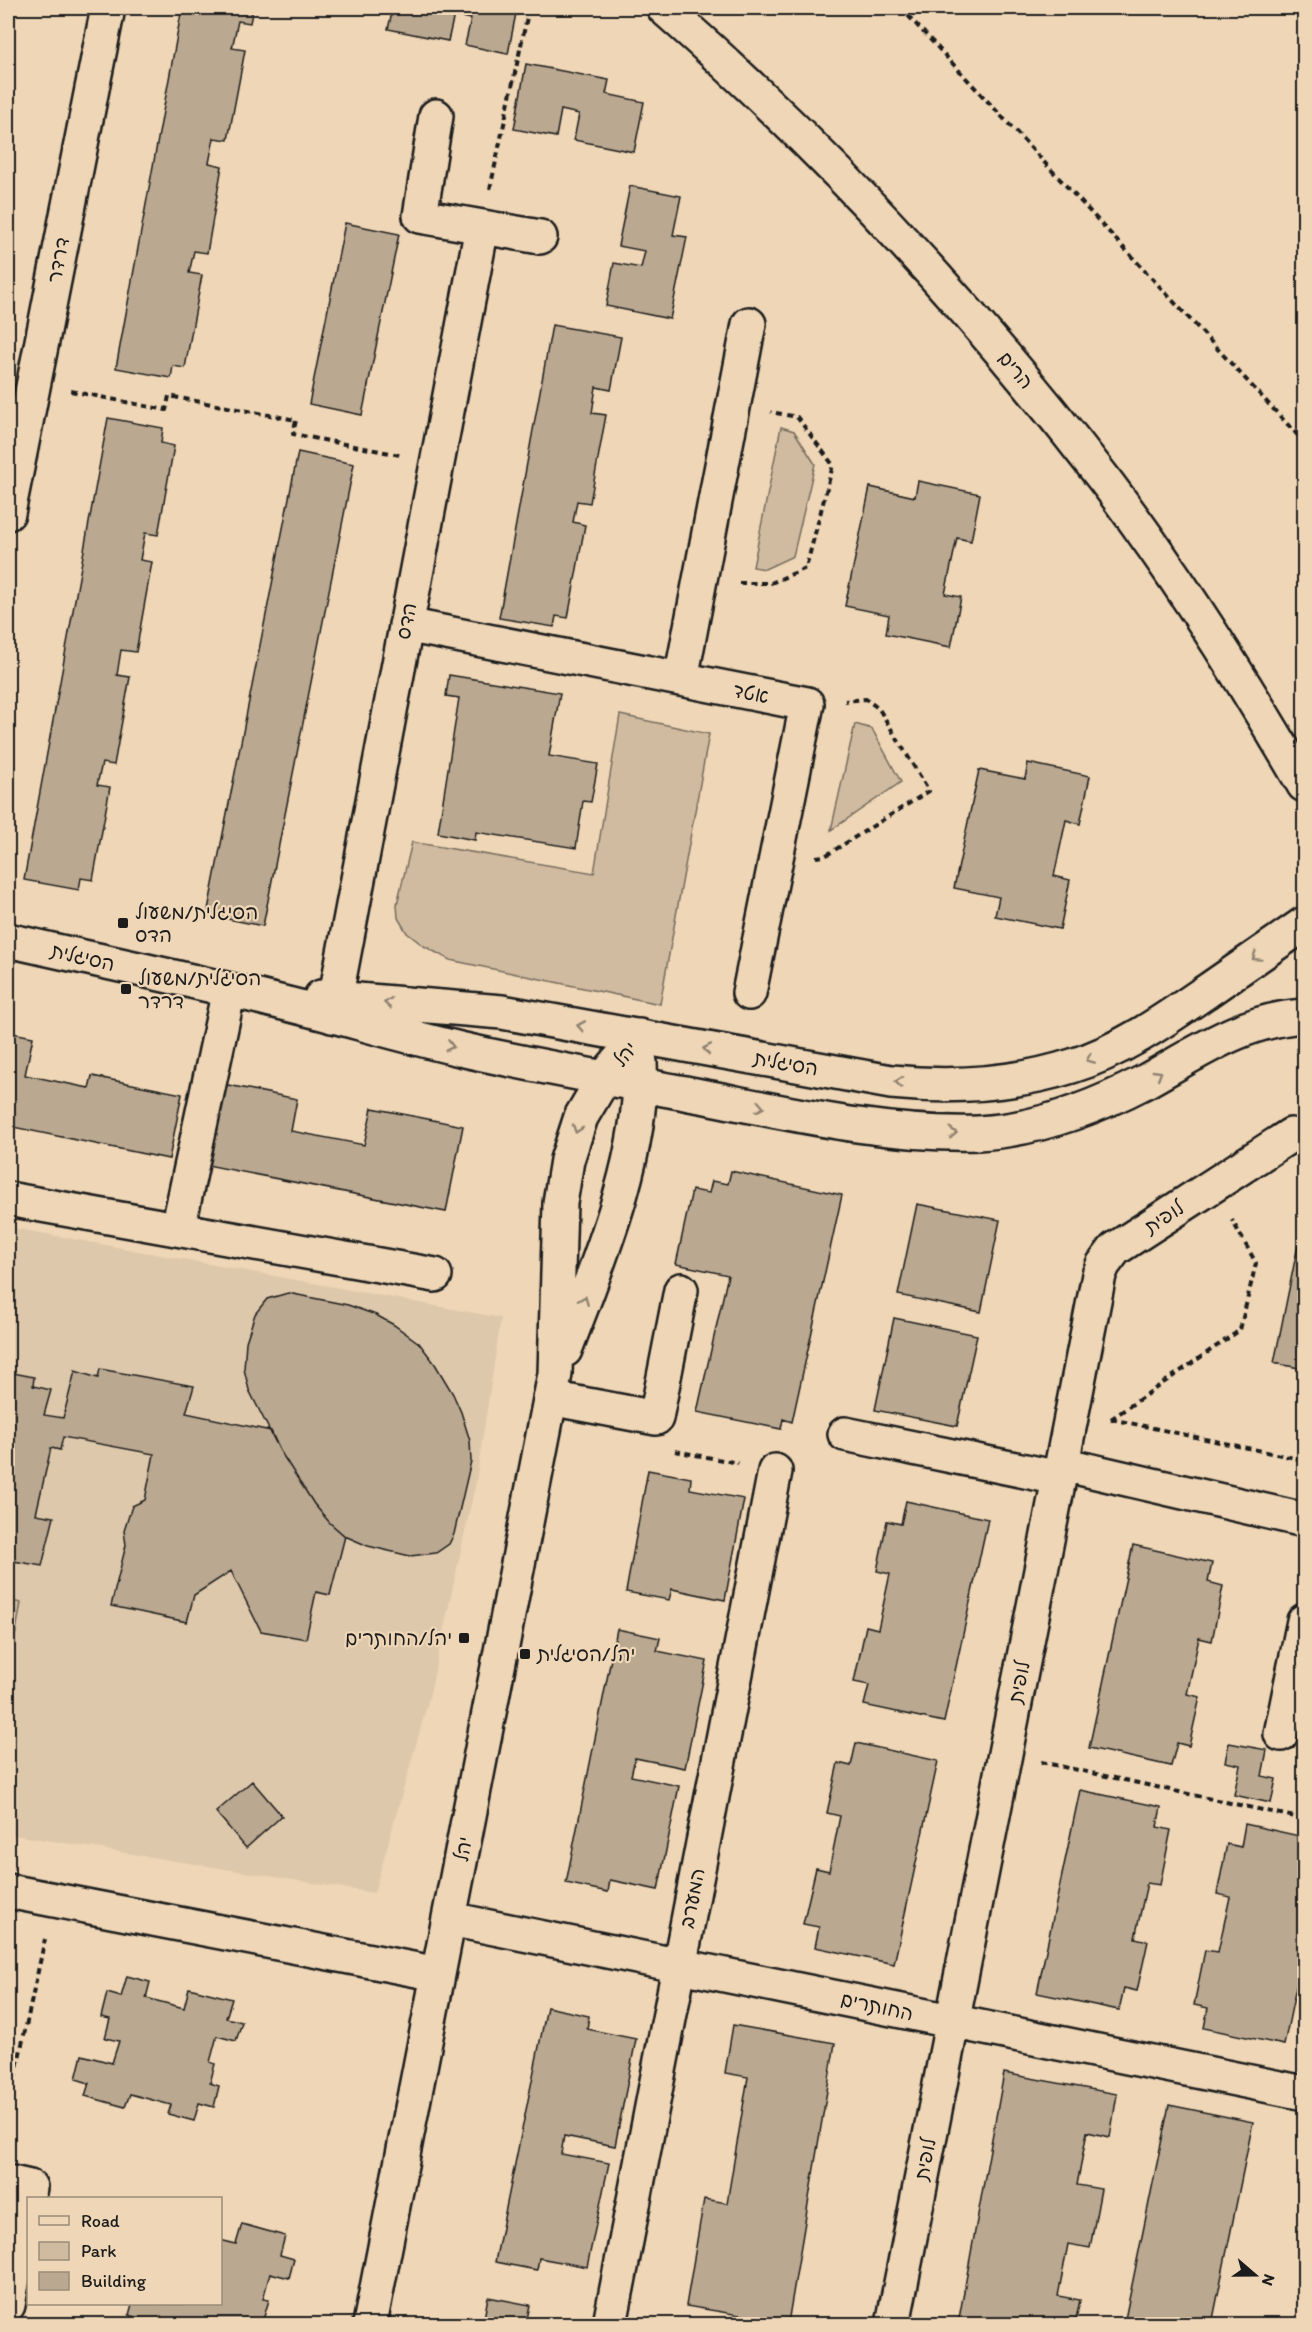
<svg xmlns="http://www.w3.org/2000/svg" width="1312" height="2332" font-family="Itim,'Playpen Sans Hebrew',sans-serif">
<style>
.built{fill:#dec8ab}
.green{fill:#d0bba0;stroke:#766c5e;stroke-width:1.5}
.building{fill:#baa890;stroke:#1c1c1c;stroke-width:1.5}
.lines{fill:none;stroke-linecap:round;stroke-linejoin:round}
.minor-casing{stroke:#1c1c1c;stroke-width:38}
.major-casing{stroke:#1c1c1c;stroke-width:38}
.path{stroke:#1c1c1c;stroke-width:4;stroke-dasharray:6 4.5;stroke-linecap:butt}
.minor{stroke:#eed6b6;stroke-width:33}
.major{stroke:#eed6b6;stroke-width:33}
.oneway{stroke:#908271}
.poi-dot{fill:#1c1c1c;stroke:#eed6b6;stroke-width:2}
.labels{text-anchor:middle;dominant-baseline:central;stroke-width:4.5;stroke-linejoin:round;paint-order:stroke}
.street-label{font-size:20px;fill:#1c1c1c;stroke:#eed6b6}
.poi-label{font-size:20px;fill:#1c1c1c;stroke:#eed6b6;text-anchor:start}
</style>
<rect width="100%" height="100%" fill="#eed6b6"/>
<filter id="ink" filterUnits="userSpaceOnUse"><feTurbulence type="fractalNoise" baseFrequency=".0167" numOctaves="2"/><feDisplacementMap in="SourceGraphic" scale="12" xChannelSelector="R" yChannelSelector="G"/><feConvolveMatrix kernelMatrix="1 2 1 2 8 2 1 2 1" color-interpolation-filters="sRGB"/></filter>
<g filter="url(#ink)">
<path class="built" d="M 8,1227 L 501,1318 L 476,1481 L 428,1702 L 374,1893 L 8,1834 Z"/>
<path class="green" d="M 781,427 L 794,431 L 815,464 L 793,556 L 765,569 L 753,567 Z
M 620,715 L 709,734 L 660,1004 L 450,960 L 424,946 L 407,933 L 398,918 L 397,904 L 412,842 L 594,873 Z
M 855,724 L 872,729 L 901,782 L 831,830 Z
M 8,1600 L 21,1603 L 8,1676 Z"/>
<path class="building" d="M 182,8 L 253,8 L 250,23 L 238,21 L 232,48 L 245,50 L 228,140 L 214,138 L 209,163 L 222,166 L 207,253 L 194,251 L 189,273 L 202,275 L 185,368 L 173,366 L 171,378 L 116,368 Z
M 393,8 L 517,8 L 508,54 L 465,45 L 471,19 L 454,15 L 448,41 L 388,29 Z
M 526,64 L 609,80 L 606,94 L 644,102 L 634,152 L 574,140 L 579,114 L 561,110 L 556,137 L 514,129 Z
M 630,186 L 681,196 L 673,235 L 687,237 L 670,319 L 606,306 L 614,263 L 641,268 L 645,251 L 618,246 Z
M 345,223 L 399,234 L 362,415 L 309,404 Z
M 552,325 L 621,337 L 611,390 L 596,387 L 592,413 L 606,415 L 590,503 L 577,501 L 573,522 L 585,525 L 568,618 L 556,616 L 554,627 L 499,618 Z
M 108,418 L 163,428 L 161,443 L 174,446 L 158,535 L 145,533 L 140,560 L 152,562 L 136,652 L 121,650 L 117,675 L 130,677 L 114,765 L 102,763 L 97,785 L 110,787 L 93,880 L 81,878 L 79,890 L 24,880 Z
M 298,452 L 354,464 L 263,926 L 207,915 Z
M 918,481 L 980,494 L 971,541 L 957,538 L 945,594 L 961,597 L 951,647 L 886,634 L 889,615 L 845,606 L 870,487 L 915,497 Z
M 449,675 L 560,693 L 549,756 L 598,764 L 591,802 L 583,801 L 576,848 L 476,832 L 475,840 L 438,833 L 459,698 L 446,696 Z
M 1028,763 L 1090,776 L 1080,824 L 1066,820 L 1054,876 L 1070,880 L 1060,929 L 995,916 L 999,897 L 954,888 L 979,770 L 1025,779 Z
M 8,1032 L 33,1037 L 25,1075 L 89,1088 L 92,1076 L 182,1094 L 169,1159 L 8,1126 Z
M 223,1084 L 297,1099 L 291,1131 L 364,1145 L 372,1108 L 463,1126 L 446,1212 L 207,1165 Z
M 731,1171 L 842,1195 L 792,1422 L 783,1419 L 781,1429 L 697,1412 L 728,1275 L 676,1264 L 692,1190 L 709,1193 L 712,1181 L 728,1184 Z
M 917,1204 L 1000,1220 L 981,1312 L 898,1295 Z
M 1298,1245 L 1304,1246 L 1304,1369 L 1274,1363 Z
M 288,1293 L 348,1305 L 376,1315 L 394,1325 L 419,1343 L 435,1364 L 453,1394 L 461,1412 L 470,1441 L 471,1461 L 454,1534 L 449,1544 L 436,1553 L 410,1556 L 368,1546 L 345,1536 L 330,1523 L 314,1504 L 280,1451 L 249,1390 L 244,1369 L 246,1342 L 255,1314 L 267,1299 Z
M 894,1318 L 977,1335 L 957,1426 L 875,1410 Z
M 100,1369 L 194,1386 L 186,1413 L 271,1431 L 280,1451 L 314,1504 L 330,1523 L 345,1536 L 330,1595 L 316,1592 L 306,1639 L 261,1631 L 231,1571 L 194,1595 L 187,1622 L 111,1606 L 126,1545 L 124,1531 L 132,1506 L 145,1500 L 154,1454 L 63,1437 L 60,1450 L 51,1448 L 36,1514 L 54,1517 L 42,1566 L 8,1560 L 8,1372 L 34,1377 L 33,1386 L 51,1390 L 44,1415 L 63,1418 L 75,1371 L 98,1378 Z
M 648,1470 L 691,1478 L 690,1489 L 744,1499 L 725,1600 L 672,1589 L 669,1600 L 626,1592 Z
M 906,1501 L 988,1519 L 944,1722 L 864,1705 L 869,1685 L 854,1682 L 866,1626 L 878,1629 L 890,1574 L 877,1571 L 887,1521 L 901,1524 Z
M 1133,1545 L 1212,1563 L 1208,1582 L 1223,1586 L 1212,1641 L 1199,1638 L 1187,1694 L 1200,1697 L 1189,1746 L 1177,1743 L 1171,1766 L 1089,1748 Z
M 617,1629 L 660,1638 L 657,1651 L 707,1661 L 685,1768 L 635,1758 L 631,1776 L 679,1786 L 658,1890 L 610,1880 L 608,1892 L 566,1883 Z
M 856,1743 L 938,1761 L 894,1964 L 815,1947 L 819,1927 L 803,1924 L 816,1868 L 829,1871 L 840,1816 L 827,1813 L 838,1763 L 851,1766 Z
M 1229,1743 L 1267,1750 L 1262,1776 L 1276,1779 L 1271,1803 L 1234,1795 L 1240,1765 L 1225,1762 Z
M 252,1781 L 282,1816 L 246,1848 L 216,1812 Z
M 1080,1790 L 1161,1807 L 1157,1827 L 1171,1830 L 1160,1885 L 1147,1883 L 1135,1938 L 1148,1941 L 1137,1991 L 1124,1988 L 1119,2010 L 1037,1993 Z
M 1245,1824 L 1304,1837 L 1304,1949 L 1284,2045 L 1204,2028 L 1208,2008 L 1194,2005 L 1205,1950 L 1218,1952 L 1230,1897 L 1217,1894 L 1227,1844 L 1241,1847 Z
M 127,1976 L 150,1982 L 146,1998 L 184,2008 L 189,1988 L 232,1999 L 226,2018 L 242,2022 L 236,2041 L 217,2036 L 210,2062 L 215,2064 L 210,2083 L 219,2086 L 214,2107 L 199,2103 L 194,2121 L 168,2114 L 171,2105 L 130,2094 L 125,2107 L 85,2096 L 89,2083 L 76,2079 L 82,2055 L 112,2063 L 119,2041 L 105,2038 L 110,2019 L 101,2017 L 107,1993 L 121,1997 Z
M 547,2007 L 589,2016 L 587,2029 L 636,2039 L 615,2146 L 564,2136 L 561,2154 L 609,2163 L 587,2267 L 539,2258 L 537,2270 L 495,2262 Z
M 733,2025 L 835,2043 L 788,2323 L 686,2306 L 704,2199 L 727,2203 L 748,2077 L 725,2073 Z
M 1004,2073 L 1117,2094 L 1110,2137 L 1087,2132 L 1077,2185 L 1101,2189 L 1090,2248 L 1068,2244 L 1058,2296 L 1080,2300 L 1075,2324 L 958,2324 Z
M 1169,2105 L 1253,2122 L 1212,2324 L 1124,2324 Z
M 242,2224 L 285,2236 L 280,2255 L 294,2259 L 289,2278 L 270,2273 L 263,2299 L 269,2300 L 263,2320 L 273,2322 L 272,2324 L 140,2324 L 142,2319 L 129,2315 L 132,2304 L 220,2304 L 220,2240 L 236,2244 Z
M 488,2297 L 530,2305 L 527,2319 L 557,2324 L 483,2324 Z"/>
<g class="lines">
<g class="minor-casing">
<path id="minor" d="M 436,116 L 420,216 L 540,237
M 8,513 L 108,8
M 406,625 L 807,704 L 749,993
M 681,679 L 749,324
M 8,940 C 95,960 183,978 271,1000 C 334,1015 396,1034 460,1049 C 534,1066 610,1079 685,1093 C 781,1111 879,1136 978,1133 C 1037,1130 1092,1109 1144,1082 C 1197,1053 1242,1020 1304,1016
M 321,997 L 502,1012 L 891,1082 C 953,1088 1012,1085 1072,1066 C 1121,1051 1165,1020 1207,991 C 1239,969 1272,946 1304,924
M 332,1016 L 482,227
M 8,1199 L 435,1275
M 178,1229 L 229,990
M 565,1350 C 598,1263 644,1156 640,1062
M 550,1398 L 656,1418 L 681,1290
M 845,1434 L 1059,1478
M 1062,1464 L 1304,1520
M 1281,1734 L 1304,1621
M 8,1891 L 438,1974
M 450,1919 L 1304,2093
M 8,2182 L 30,2187 L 8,2305
M 370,2324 L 555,1374 L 560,1203 L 567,1160 L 581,1117 L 604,1078 L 639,1036
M 610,2324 L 775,1471
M 893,2324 L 1099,1275 L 1103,1265 L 1115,1249 L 1291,1135"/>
</g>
<g class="major-casing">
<path id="major" d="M 664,8 C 826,150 972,308 1104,479 C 1178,576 1243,680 1304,785"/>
</g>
<path class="path" d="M 901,8 L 1304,442
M 490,189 L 529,8
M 71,391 L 166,410 L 169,396 L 296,420 L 293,434 L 400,455
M 739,583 L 771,583 L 806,568 L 833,465 L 797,417 L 771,412
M 816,857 L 825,856 L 929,791 L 879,709 L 866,699 L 845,701
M 1111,1419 L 1240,1330 L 1256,1263 L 1232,1220
M 1111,1419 L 1304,1460
M 675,1451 L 738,1463
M 1041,1762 L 1304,1819
M 8,2080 L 14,2081 L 45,1939"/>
<use href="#minor" class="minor"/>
<use href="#major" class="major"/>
</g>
<defs><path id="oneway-chevron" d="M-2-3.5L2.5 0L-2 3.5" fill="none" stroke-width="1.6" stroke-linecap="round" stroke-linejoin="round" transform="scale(1.5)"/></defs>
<g class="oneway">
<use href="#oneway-chevron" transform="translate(1256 957) rotate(145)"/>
<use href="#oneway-chevron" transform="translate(388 1003) rotate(-175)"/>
<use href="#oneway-chevron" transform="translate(581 1026) rotate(-170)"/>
<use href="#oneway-chevron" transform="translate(450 1046) rotate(14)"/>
<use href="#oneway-chevron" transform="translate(707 1049) rotate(-170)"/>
<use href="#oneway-chevron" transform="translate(1090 1059) rotate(157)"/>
<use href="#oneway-chevron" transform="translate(1158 1074) rotate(-31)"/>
<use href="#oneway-chevron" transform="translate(899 1082) rotate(-174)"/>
<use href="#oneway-chevron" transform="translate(760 1107) rotate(11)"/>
<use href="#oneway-chevron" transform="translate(577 1129) rotate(108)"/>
<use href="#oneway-chevron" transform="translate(953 1133) rotate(-1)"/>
<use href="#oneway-chevron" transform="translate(584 1300) rotate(-68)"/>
</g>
</g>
<g class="poi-dot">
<rect x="117" y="917" width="12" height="12" rx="3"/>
<rect x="120" y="983" width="12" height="12" rx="3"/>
<rect x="458" y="1632" width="12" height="12" rx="3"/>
<rect x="519" y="1648" width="12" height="12" rx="3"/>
</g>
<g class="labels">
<g class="street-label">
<text transform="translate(58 260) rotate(-79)">דרדר</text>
<text transform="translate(1016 370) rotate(50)">הרים</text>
<text transform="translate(406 621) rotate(-79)">הדס</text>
<text transform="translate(751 693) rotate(11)">אטד</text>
<text transform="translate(83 957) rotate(13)">הסיגלית</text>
<text transform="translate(625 1054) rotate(-50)">יהל</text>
<text transform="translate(786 1063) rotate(10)">הסיגלית</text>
<text transform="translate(1164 1217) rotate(-33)">לופית</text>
<text transform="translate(1019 1682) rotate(-79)">לופית</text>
<text transform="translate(463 1849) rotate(-79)">יהל</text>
<text transform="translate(692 1898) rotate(-79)">המערב</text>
<text transform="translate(877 2006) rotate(12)">החותרים</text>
<text transform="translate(925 2159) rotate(-79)">לופית</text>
</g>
<g class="poi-label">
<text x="135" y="912">הסיגלית/משעול<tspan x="135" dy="23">הדס</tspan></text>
<text x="138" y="978">הסיגלית/משעול<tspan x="138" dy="23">דרדר</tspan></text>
<text x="452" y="1638" text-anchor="end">יהל/החותרים</text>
<text x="537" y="1654">יהל/הסיגלית</text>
</g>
</g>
<rect width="1312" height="2332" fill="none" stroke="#eed6b6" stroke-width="30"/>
<rect x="15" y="15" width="1282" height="2302" fill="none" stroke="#1c1c1c" stroke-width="2" filter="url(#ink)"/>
<rect x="27" y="2197" width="195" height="108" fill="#eed6b6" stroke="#9a8c78" stroke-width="1.5"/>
<rect x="39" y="2216" width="30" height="9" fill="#eed6b6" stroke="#9a8c78" stroke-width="1.5"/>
<text x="81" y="2227" font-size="18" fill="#1c1c1c">Road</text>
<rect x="39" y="2242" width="30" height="18" fill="#d0bba0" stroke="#9a8c78" stroke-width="1.5"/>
<text x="81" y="2257" font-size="18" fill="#1c1c1c">Park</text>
<rect x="39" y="2272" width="30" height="18" fill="#baa890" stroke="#9a8c78" stroke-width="1.5"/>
<text x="81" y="2287" font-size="18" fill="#1c1c1c">Building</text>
<g transform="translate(1255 2275) rotate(110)" stroke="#eed6b6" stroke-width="4.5" paint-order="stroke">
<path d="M0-4.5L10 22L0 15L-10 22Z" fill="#1c1c1c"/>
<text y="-9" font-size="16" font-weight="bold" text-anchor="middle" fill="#1c1c1c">N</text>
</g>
</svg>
